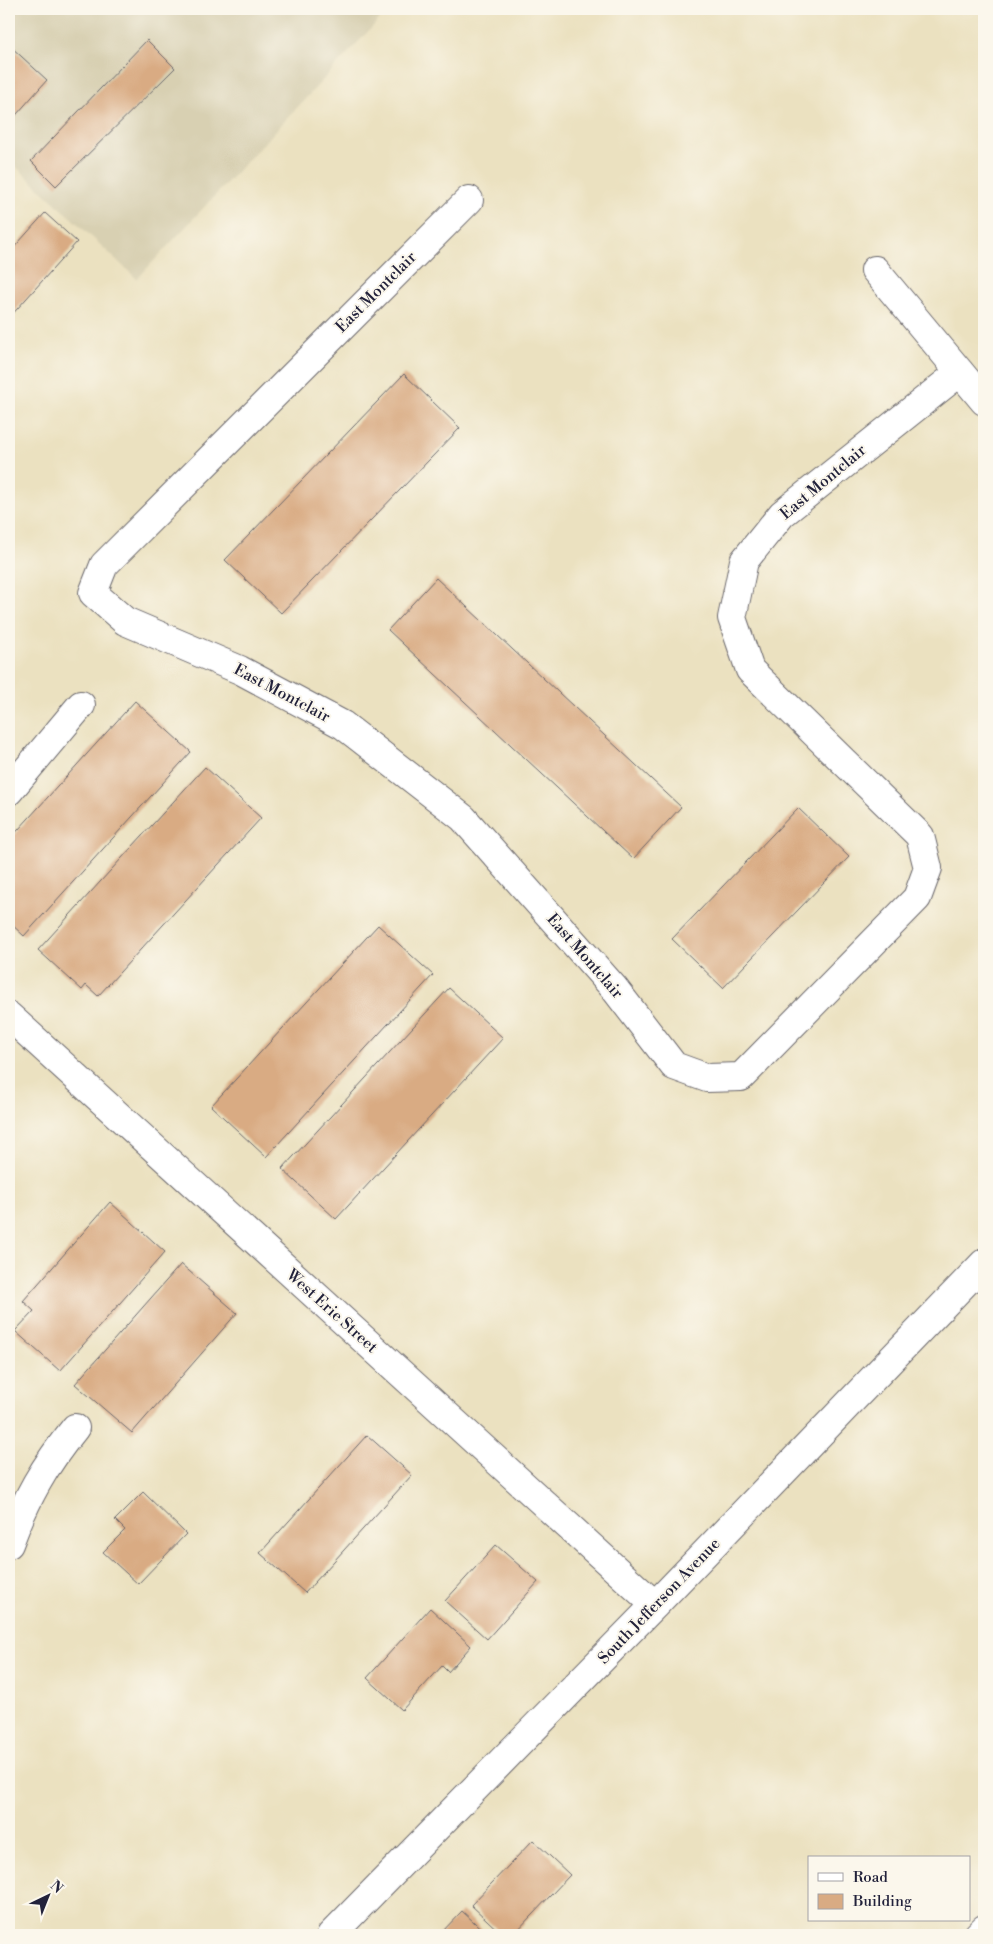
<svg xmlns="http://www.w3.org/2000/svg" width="993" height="1944" font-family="'Libre Bodoni',serif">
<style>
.built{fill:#d8d0b2}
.building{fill:#d9ab83}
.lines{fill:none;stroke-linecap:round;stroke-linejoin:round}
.minor-casing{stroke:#68656a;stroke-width:30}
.minor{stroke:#fff;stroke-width:28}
.labels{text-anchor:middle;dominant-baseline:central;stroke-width:4;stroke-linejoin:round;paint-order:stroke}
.street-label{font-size:16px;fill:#22223b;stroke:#fbf7ec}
</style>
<rect width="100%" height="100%" fill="#fbf7ec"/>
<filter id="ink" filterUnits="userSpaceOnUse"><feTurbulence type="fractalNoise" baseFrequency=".02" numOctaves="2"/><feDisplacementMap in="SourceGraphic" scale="10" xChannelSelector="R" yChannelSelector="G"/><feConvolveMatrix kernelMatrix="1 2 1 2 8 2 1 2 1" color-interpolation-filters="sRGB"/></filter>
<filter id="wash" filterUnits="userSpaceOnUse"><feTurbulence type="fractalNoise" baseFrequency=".0096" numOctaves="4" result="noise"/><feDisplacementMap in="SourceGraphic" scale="20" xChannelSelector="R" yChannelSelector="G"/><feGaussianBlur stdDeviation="1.12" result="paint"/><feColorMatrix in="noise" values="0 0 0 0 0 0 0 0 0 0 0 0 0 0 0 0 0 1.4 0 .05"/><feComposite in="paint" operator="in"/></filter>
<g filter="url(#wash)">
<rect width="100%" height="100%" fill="#ebe1c0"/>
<path class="built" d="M 9,9 L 389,9 L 137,279 L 9,160 Z"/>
<g id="blocks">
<path class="building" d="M 147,40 L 175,68 L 56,186 L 31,161 Z
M 9,45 L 47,80 L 9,123 Z
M 45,213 L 77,242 L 9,318 L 9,253 Z
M 404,374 L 460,428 L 281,613 L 225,560 Z
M 436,578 L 681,807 L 633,859 L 388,630 Z
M 135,701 L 191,752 L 24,936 L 9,922 L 9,840 Z
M 205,767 L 261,818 L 98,996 L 86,985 L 82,990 L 38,950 Z
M 798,808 L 849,857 L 723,988 L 672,939 Z
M 378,925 L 433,975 L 266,1157 L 211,1106 Z
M 449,988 L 503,1038 L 336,1219 L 282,1169 Z
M 110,1202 L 165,1252 L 60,1371 L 15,1331 L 34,1311 L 23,1301 Z
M 181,1264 L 237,1313 L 132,1433 L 75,1384 Z
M 367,1435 L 412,1475 L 305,1593 L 260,1553 Z
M 143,1492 L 186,1534 L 138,1584 L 103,1552 L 125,1530 L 115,1520 Z
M 496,1545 L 538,1582 L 487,1639 L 445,1601 Z
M 430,1608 L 471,1646 L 448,1672 L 442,1666 L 402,1710 L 367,1678 Z
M 533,1840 L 570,1875 L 513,1935 L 503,1935 L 471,1905 Z
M 462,1911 L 488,1935 L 439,1935 Z"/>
</g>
</g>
<g filter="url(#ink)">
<use href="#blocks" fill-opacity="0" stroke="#68656a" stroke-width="1"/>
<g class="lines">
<g class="minor-casing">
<path id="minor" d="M 469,200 L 104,565 L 93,593 L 125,621 L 240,670 L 343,725 L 463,818 L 614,988 L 674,1066 L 707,1078 L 741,1077 L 917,898 L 928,868 L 920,836 L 750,670 L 732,618 L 744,561 L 782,514 L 960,372
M 875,270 L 984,401
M 9,791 L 81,705
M 9,1016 L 655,1605
M 9,1544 C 26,1498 44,1466 75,1428
M 331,1935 L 655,1605 L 984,1263
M 978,1935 L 984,1929"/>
</g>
<use href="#minor" class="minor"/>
</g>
</g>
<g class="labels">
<g class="street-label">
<text transform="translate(376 292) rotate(-45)">East Montclair</text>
<text transform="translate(823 482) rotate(-40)">East Montclair</text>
<text transform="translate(282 693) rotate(28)">East Montclair</text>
<text transform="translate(585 956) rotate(49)">East Montclair</text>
<text transform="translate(332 1311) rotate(42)">West Erie Street</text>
<text transform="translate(659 1601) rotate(-46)">South Jefferson Avenue</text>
</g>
</g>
<rect width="993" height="1944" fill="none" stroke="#fbf7ec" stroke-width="30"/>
<rect x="808" y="1856" width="162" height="65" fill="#fbf7ec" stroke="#a4a2a5"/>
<rect x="818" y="1873" width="25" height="8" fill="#ffffff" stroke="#a4a2a5"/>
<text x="853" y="1882" font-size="15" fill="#22223b">Road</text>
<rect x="818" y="1894" width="25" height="15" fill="#d9ab83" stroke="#a4a2a5"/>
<text x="853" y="1906" font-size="15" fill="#22223b">Building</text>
<g transform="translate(48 1896) rotate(43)" stroke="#fbf7ec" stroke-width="4" paint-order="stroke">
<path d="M0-4L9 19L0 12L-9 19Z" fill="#22223b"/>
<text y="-8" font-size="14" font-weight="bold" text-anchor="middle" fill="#22223b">N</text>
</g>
</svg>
